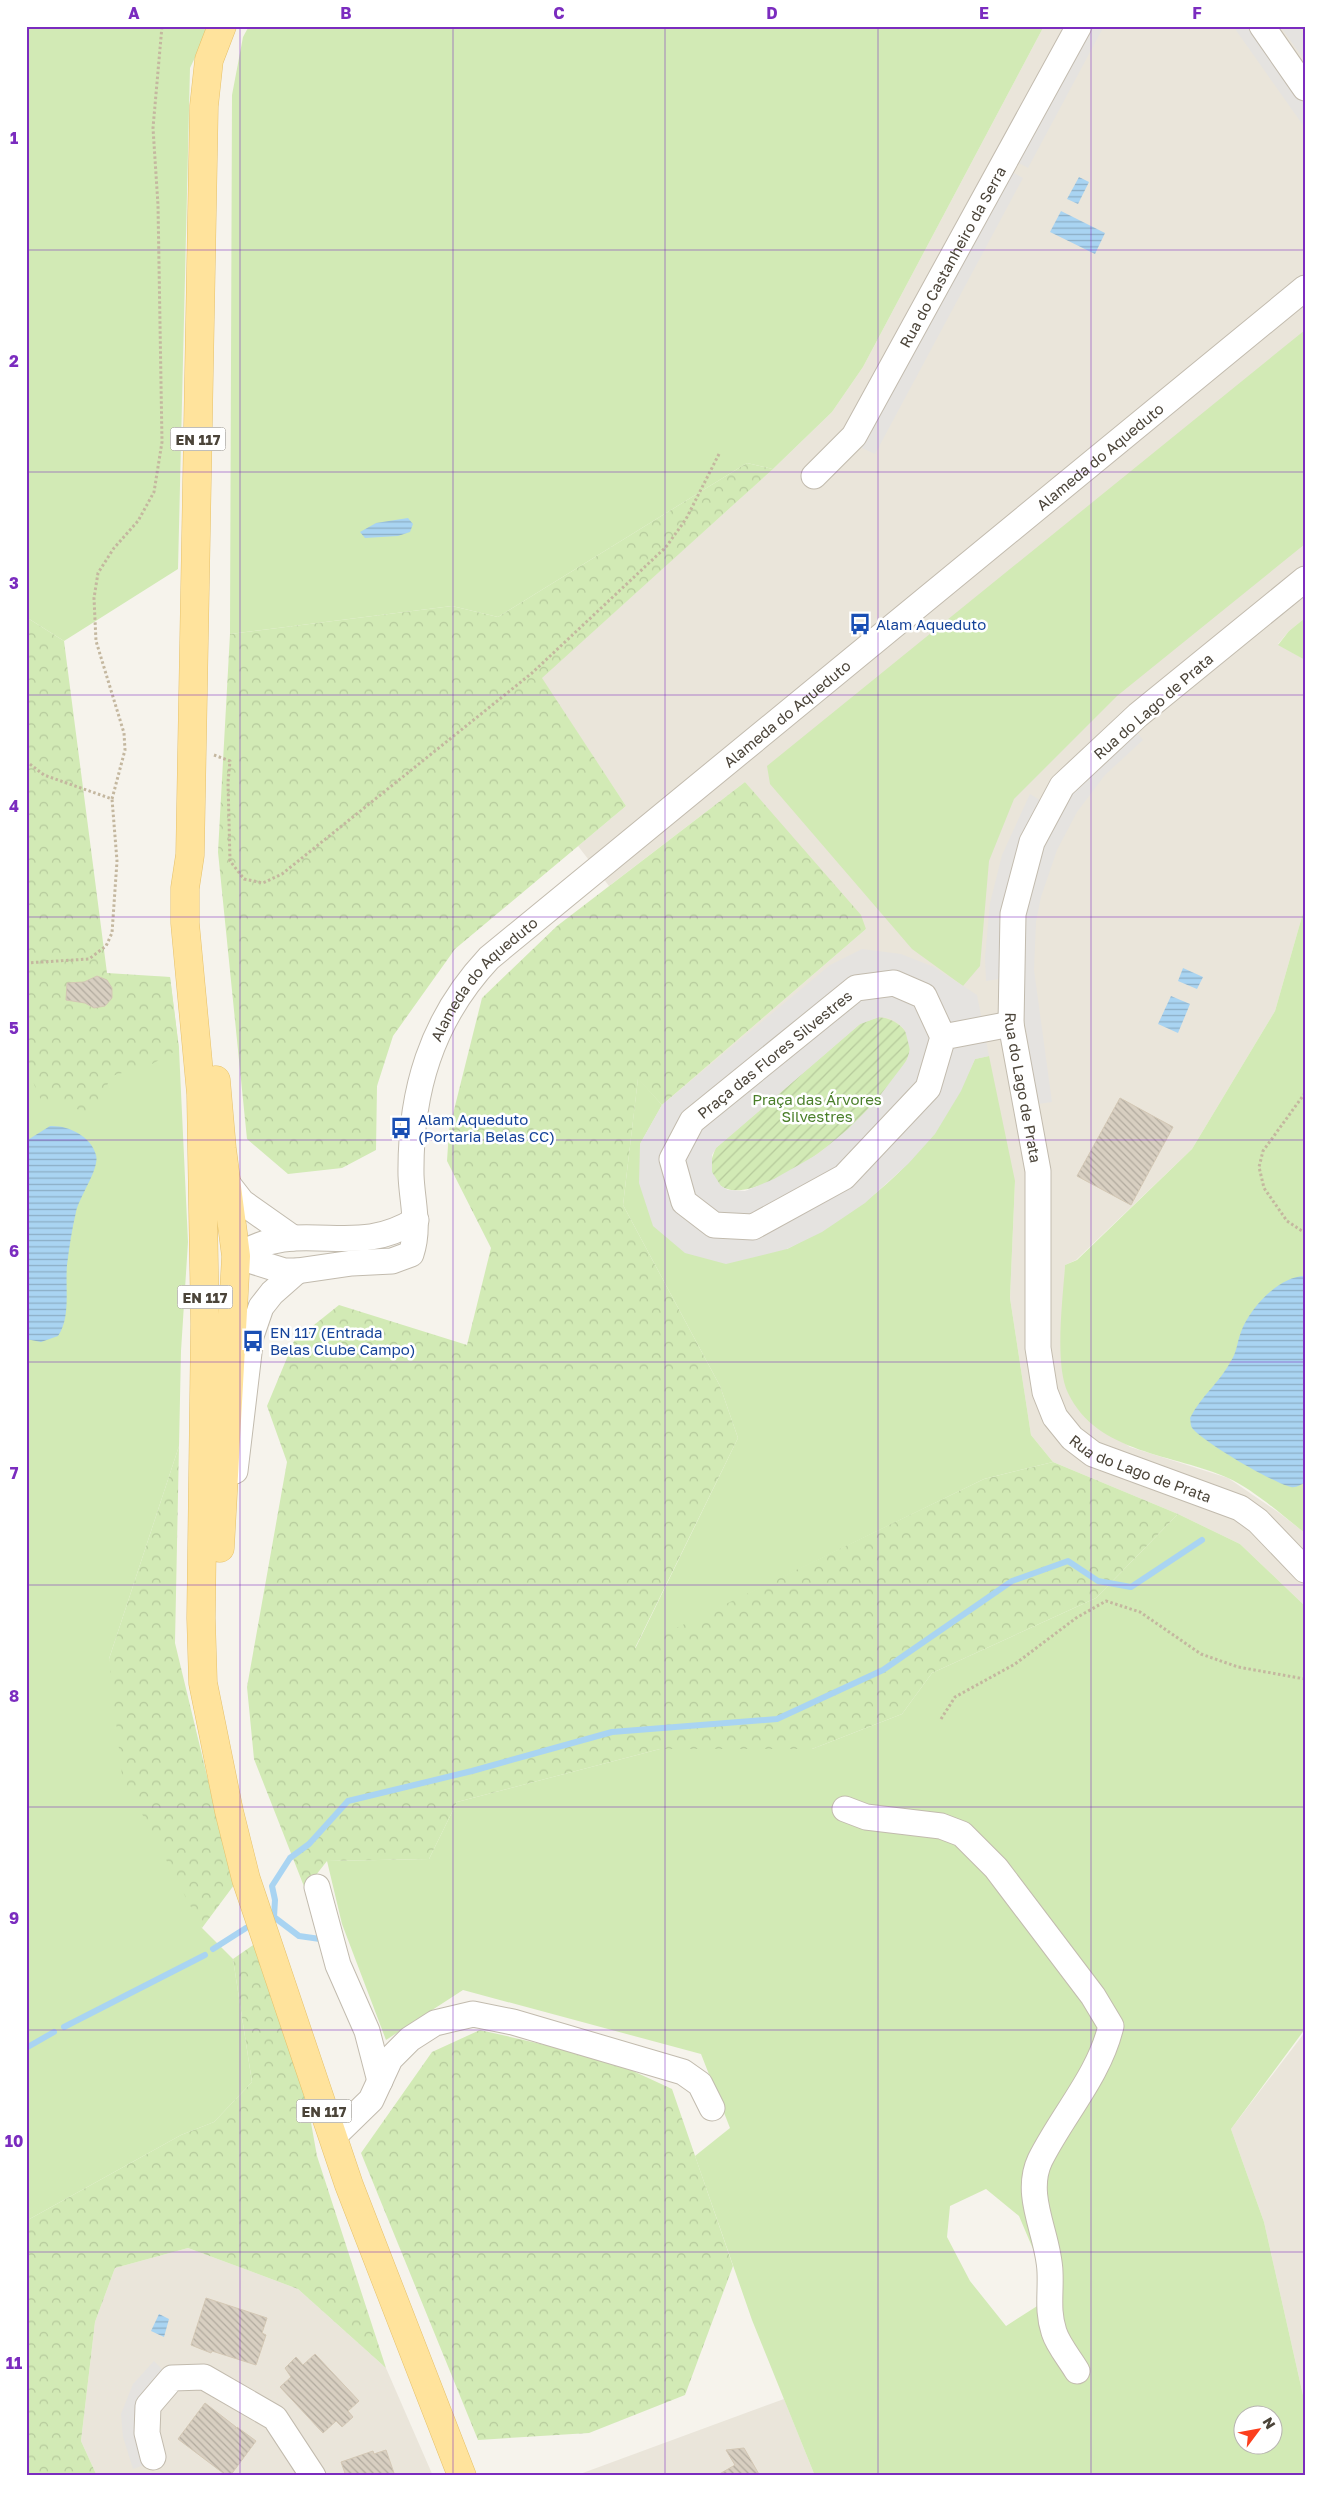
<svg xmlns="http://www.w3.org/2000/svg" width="1331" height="2502" font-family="'Golos Text',sans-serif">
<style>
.residential{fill:#eae5da}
.grass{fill:#d2eab5;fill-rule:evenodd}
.forest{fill:url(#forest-crowns)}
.garden{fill:url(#garden-furrows)}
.parking{fill:#e5e3e0;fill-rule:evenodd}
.water{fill:url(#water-rules)}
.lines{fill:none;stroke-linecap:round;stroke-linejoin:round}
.stream{stroke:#a9d4f2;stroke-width:6}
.building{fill:url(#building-back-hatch);stroke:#d3c7b4}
.minor-casing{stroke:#c2bbae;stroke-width:27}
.major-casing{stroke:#e6c16a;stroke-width:29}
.path{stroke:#c4b79f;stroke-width:3;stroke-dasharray:2.5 2.5;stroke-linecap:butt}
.minor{stroke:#fff;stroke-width:25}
.major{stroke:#ffe39c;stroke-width:28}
.grid{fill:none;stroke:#7b2cbf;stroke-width:1;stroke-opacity:0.55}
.labels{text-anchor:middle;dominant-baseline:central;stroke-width:5;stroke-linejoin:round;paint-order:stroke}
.shield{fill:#fff;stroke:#817c74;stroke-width:1}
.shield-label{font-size:14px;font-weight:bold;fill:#4b4439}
.street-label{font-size:15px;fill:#4b4439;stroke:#fff}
.transit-label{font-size:15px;fill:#164399;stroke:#fff;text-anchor:start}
.park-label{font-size:15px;fill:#4a7f2a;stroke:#fff}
.neatline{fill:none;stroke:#7b2cbf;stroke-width:2}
.grid-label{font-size:16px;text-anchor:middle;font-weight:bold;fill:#7b2cbf}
</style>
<defs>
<pattern id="forest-crowns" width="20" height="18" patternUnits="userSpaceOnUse" patternTransform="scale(1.25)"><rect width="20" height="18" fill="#d2eab5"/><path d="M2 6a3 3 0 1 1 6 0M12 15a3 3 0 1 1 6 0" fill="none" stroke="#b6ca9c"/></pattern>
<pattern id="garden-furrows" width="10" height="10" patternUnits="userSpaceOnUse" patternTransform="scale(1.25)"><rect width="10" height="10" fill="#d2eab5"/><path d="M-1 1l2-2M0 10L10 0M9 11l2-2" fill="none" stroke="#b6ca9c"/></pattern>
<pattern id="water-rules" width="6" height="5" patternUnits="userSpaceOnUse" patternTransform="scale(1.25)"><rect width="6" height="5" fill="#a9d4f2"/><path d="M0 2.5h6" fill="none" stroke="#8caec5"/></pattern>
<pattern id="building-back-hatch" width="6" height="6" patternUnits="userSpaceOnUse" patternTransform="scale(1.25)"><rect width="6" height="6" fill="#d8cfc1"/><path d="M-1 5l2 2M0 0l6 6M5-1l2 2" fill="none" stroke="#b1aa9e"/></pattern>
</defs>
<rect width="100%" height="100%" fill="#f6f3ec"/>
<path class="residential" d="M 1044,26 L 1305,26 L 1305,618 L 1289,631 L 1278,644 L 1305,660 L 1305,906 L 1275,1011 L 1192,1149 L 1076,1260 L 1065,1265 L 1061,1360 L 1068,1392 L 1083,1415 L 1130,1447 L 1228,1478 L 1278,1512 L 1305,1533 L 1305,1606 L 1240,1544 L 1178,1514 L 1053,1462 L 1031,1435 L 1010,1298 L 1015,1181 L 640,1144 L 662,1105 L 866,929 L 745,782 L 609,886 L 578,846 L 626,806 L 541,678 L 773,469 L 832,412 L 863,367 Z
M 1305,2032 L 1305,2404 L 1264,2222 L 1231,2129 Z
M 188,2248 L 298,2289 L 386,2368 L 433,2476 L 97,2476 L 81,2441 L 95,2322 L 115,2268 Z
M 784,2399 L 815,2476 L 581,2476 L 580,2474 Z"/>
<path class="grass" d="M 26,26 L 210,26 L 190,68 L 178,569 L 64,641 L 26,617 Z
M 249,26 L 1044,26 L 863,367 L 832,412 L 773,469 L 747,463 L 498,617 L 452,606 L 230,634 L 232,95 L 243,37 Z
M 1305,330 L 1305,544 L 1117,696 L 1014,799 L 989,861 L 980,966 L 963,986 L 912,949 L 770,784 L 767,766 Z
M 1305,618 L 1305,660 L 1278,645 L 1289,631 Z
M 1305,906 L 1305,1533 C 1283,1516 1253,1489 1228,1478 C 1175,1454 1097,1454 1068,1393 C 1054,1363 1063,1299 1065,1265 L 1077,1260 L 1192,1149 L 1275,1011 Z
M 26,975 L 170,977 L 179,1049 L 188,1242 L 181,1351 L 179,1446 L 109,1659 L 202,1928 L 233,1959 L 252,2082 L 214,2122 L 181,2135 L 26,2221 Z
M 989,1056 L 1015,1181 L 1010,1298 L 1031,1435 L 1053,1462 L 984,1479 L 635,1649 L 738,1438 L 720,1386 L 623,1205 L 638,1078 L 662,1105 L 640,1144 L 787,1249 C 878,1203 933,1153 975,1059 Z
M 1178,1514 L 1240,1544 L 1305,1606 L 1305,2029 L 1231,2129 L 1264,2222 L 1305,2404 L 1305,2476 L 815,2476 L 752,2320 L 695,2156 L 730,2128 L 701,2054 L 463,1990 L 386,2040 L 342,1924 L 327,1861 L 429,1859 L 457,1802 L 660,1749 L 812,1749 L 902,1714 L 932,1673 L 1096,1598 ZM 986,2189 L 1019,2216 L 1053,2296 L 1006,2326 L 970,2281 L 947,2237 L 950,2206 ZM 1244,2414 L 1274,2414 L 1274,2444 L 1244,2444 Z"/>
<path class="forest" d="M 747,463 L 773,469 L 542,678 L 626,806 L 455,949 L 393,1036 L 377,1086 L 376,1150 L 342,1168 L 288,1174 L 247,1139 L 218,852 L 230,634 L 452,606 L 498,617 Z
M 26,617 L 64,641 L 107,973 L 170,977 L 179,1049 L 152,1064 L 112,1076 L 92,1113 L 41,1100 L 26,1066 Z
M 745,782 L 861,915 L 866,929 L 662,1105 L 638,1079 L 623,1205 L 720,1386 L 738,1438 L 635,1648 L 984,1479 L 1053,1462 L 1178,1514 L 1096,1598 L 932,1673 L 902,1714 L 812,1749 L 660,1749 L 457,1802 L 429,1859 L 327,1861 L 305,1889 L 254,1759 L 247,1687 L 287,1462 L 267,1406 L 294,1341 L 339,1305 L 467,1345 L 491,1248 L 447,1161 L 449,1130 L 482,998 L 557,926 Z
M 179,1446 L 175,1643 L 208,1780 L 237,1881 L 202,1928 L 122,1776 L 109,1659 Z
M 256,1943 L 308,2106 L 317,2156 L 386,2368 L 298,2289 L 188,2248 L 115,2268 L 95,2322 L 81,2441 L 97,2476 L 26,2476 L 26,2221 L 181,2135 L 214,2122 L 252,2082 L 233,1959 Z
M 480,2030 L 607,2059 L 672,2089 L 733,2266 L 685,2395 L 589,2433 L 478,2440 L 361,2153 L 432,2052 Z"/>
<path class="garden" d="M 879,1017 C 900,1019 917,1037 907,1059 C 898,1078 865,1113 849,1129 C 828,1148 739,1216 715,1180 C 708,1169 711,1158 716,1148 L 860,1024 Z"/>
<path class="parking" d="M 1087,26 L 1104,26 L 1028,168 L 1015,161 Z
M 1233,26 L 1251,26 L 1305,103 L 1305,128 Z
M 1280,26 L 1298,26 L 1305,36 L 1305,61 Z
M 1010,171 L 1023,178 L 875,454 L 862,448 Z
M 1134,729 L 1143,740 L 1105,775 L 1077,812 L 1057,850 L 1041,897 L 1036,922 L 1034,970 L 1052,1102 L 1038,1104 L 1019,987 L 1019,940 L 1036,861 L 1049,832 L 1072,793 Z
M 1030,794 L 1043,802 L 1002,915 L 999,979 L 986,981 L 985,958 L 990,903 L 1002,855 Z
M 862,949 L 901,954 L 934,967 L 977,995 L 989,1056 L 975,1059 L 961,1091 L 935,1134 L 908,1164 L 865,1203 L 822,1232 L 787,1249 L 726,1264 L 685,1253 L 653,1226 L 639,1183 L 640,1144 L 662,1105 L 830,965 ZM 879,1017 L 889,1018 L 898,1023 L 905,1030 L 910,1050 L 907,1060 L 875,1102 L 848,1129 L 818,1154 L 774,1179 L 745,1191 L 728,1190 L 721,1186 L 712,1172 L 712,1155 L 716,1148 L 860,1024 Z
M 154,2361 L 161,2368 L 164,2374 L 149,2385 L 142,2396 L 147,2464 L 133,2469 L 123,2437 L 121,2414 L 133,2384 Z"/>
<path class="water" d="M 1079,177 L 1089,182 L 1078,204 L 1067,199 Z
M 1061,211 L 1105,233 L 1095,254 L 1050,232 Z
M 408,518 L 413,524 L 410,532 L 398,536 L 365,538 L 360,532 L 376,523 Z
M 1183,968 L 1203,977 L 1197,989 L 1178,981 Z
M 1171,996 L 1190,1004 L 1178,1033 L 1158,1024 Z
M 50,1126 C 68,1125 91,1136 96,1155 C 100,1168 79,1197 76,1212 C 72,1229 69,1248 67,1265 C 65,1288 71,1317 58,1336 L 41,1342 L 26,1339 L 26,1141 Z
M 1305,1276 L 1305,1482 C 1301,1485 1296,1488 1291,1487 C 1273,1483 1205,1443 1193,1429 C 1190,1426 1191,1422 1190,1418 C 1201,1396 1220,1382 1231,1361 C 1237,1352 1237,1342 1241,1332 C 1249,1309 1279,1276 1305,1276 Z
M 159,2314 L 169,2319 L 164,2337 L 151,2331 Z"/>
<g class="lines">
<path class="stream" d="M 320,1939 L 299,1936 L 274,1917 L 275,1900 L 272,1886 L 290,1858 L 309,1844 L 348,1801 L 472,1771 L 612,1732 L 777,1719 L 883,1670 L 1012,1581 L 1068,1561 L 1098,1581 L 1131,1587 L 1202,1540
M 213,1949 L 246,1928
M 64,2027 L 205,1955
M 26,2048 L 54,2032"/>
</g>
<path class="building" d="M 97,976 L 107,980 L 112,988 L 112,998 L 105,1006 L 94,1008 L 85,1003 L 66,1000 L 67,983 L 84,982 Z
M 1120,1098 L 1173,1127 L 1131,1205 L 1077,1176 Z
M 206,2298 L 267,2318 L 262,2333 L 266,2335 L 256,2365 L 212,2351 L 211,2353 L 191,2345 Z
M 315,2354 L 359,2401 L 348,2411 L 353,2417 L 342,2427 L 336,2421 L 323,2433 L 280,2387 L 291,2377 L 285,2368 L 296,2357 L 303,2365 Z
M 205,2403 L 236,2427 L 235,2429 L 237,2427 L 256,2441 L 230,2476 L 227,2476 L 178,2439 Z
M 744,2448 L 760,2476 L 716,2476 L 735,2465 L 726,2450 Z
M 386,2450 L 395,2476 L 346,2476 L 341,2462 L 373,2451 L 374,2454 Z"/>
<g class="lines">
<g class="minor-casing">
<g id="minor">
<path d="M 1262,26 L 1305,88"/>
<path id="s1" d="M 814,476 L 854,436 L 1079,26"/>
<path id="s2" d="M 1305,579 L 1138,715 L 1062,786 L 1032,842 L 1013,914 L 1011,1024 L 1038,1171 L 1038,1348 L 1045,1392 L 1055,1417 L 1072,1438 L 1093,1454 L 1240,1508 L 1258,1521 L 1305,1570"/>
<path id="s3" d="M 943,1037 L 928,1088 L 844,1177 L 753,1227 L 714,1225 L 684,1202 L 672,1159 L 692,1121 L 856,988 L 894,983 L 924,996 L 943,1037 L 1011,1024"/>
<path d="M 228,1184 L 242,1202 L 293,1238"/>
<path id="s4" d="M 236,1256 L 284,1271 L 297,1271 L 352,1263 L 392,1261 L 411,1254 C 420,1227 412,1202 411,1175 C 410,1092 431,1020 489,958 L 1305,288"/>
<path d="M 236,1256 C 254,1246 273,1239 294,1238 C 342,1236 372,1247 416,1220"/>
<path d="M 235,1471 L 251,1336 L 261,1307 L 272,1293 L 297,1271"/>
<path d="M 845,1809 L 866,1817 L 941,1826 L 962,1834 L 996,1868 L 1093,1996 L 1111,2026 C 1099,2076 1063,2114 1040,2160 C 1023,2196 1049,2235 1050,2272 C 1051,2293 1047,2311 1054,2332 C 1058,2345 1070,2359 1077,2371"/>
<path d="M 317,1887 L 338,1965 L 367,2031 L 380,2081"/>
<path d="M 333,2137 L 371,2100 L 390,2059 L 410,2039 L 435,2023 L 473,2014 L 513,2022 L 683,2072 L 700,2084 L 712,2108"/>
<path d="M 153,2457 L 147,2433 L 148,2406 L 172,2378 L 204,2377 L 275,2418 L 313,2476"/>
</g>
</g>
<g class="major-casing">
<path id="major" d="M 222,26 L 209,60 L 204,106 L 190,855 L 185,888 L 185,923 L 201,1094 L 205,1324 L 201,1618 L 203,1683 L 229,1811 L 246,1879 L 349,2185 L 462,2476
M 216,1080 L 222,1149 L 236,1256 L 220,1548"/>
</g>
<path class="path" d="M 214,755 L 230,761 L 228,782 L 230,861 L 244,879 L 263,883 L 282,874 L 532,673 L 666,547 L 686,519 L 719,454
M 26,761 L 44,775 L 112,799 L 125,750 L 124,733 L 96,641 L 94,598 L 98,573 L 114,548 L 138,521 L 154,492 L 162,442 L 158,205 L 153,128 L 162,26
M 26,963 L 89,959 L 106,946 L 112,933 L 117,861 L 112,799
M 1305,1093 L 1263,1151 L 1259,1167 L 1264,1188 L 1287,1221 L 1305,1233
M 941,1719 L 955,1697 L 1015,1664 L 1076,1618 L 1106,1601 L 1140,1612 L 1201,1654 L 1238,1667 L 1305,1679"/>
<use href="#minor" class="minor"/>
<use href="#major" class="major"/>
</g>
<path class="grid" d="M 240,26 L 240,2476M 453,26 L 453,2476M 665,26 L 665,2476M 878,26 L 878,2476M 1091,26 L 1091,2476M 26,250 L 1305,250M 26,472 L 1305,472M 26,695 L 1305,695M 26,917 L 1305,917M 26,1140 L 1305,1140M 26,1362 L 1305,1362M 26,1585 L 1305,1585M 26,1807 L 1305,1807M 26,2030 L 1305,2030M 26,2252 L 1305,2252"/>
<defs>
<g id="bus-bare" transform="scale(1.725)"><path d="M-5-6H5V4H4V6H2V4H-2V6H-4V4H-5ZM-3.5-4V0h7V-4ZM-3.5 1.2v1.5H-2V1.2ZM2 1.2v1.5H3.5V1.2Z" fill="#1a4fb4" stroke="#fff" stroke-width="2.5" paint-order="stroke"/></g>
</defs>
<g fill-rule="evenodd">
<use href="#bus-bare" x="860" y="624"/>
<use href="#bus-bare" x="401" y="1128"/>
<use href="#bus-bare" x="253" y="1341"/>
</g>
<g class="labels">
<g class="shield">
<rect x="170.5" y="427.5" width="55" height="23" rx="4"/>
<rect x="177.5" y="1285.5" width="55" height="23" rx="4"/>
<rect x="296.5" y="2099.5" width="55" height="23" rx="4"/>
</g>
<g class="shield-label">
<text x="198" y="439">EN 117</text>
<text x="205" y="1297">EN 117</text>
<text x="324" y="2111">EN 117</text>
</g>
<g class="street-label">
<text stroke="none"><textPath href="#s1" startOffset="261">Rua do Castanheiro da Serra</textPath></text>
<text stroke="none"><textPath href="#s4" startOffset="1286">Alameda do Aqueduto</textPath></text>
<text transform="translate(1153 706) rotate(-41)">Rua do Lago de Prata</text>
<text stroke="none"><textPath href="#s4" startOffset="881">Alameda do Aqueduto</textPath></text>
<text stroke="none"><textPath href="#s4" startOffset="476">Alameda do Aqueduto</textPath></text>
<text stroke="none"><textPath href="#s3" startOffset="550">Praça das Flores Silvestres</textPath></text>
<text stroke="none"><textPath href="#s2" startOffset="632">Rua do Lago de Prata</textPath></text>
<text stroke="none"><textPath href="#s2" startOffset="1068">Rua do Lago de Prata</textPath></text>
</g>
<g class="transit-label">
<text x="876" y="624">Alam Aqueduto</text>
<text x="418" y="1119">Alam Aqueduto<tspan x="418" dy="17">(Portaria Belas CC)</tspan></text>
<text x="270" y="1332">EN 117 (Entrada<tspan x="270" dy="17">Belas Clube Campo)</tspan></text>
</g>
<g class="park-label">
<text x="817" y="1099">Praça das Árvores<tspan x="817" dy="17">Silvestres</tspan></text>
</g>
</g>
<rect width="1331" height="2502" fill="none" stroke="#ffffff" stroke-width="55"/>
<g transform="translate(1258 2430) rotate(58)"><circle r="24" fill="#ffffff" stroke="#b7b4b0"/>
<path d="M0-4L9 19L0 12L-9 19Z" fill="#fc3f1d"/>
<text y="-8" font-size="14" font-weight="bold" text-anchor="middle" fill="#4b4439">N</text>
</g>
<rect x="28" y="28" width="1276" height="2446" class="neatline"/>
<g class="grid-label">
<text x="134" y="19">A</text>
<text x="346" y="19">B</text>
<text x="559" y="19">C</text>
<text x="772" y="19">D</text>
<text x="984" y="19">E</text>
<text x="1197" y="19">F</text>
<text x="14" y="144">1</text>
<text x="14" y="367">2</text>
<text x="14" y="589">3</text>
<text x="14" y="812">4</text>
<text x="14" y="1034">5</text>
<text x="14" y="1257">6</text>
<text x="14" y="1479">7</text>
<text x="14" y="1702">8</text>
<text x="14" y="1924">9</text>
<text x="14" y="2147">10</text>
<text x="14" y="2369">11</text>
</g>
</svg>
